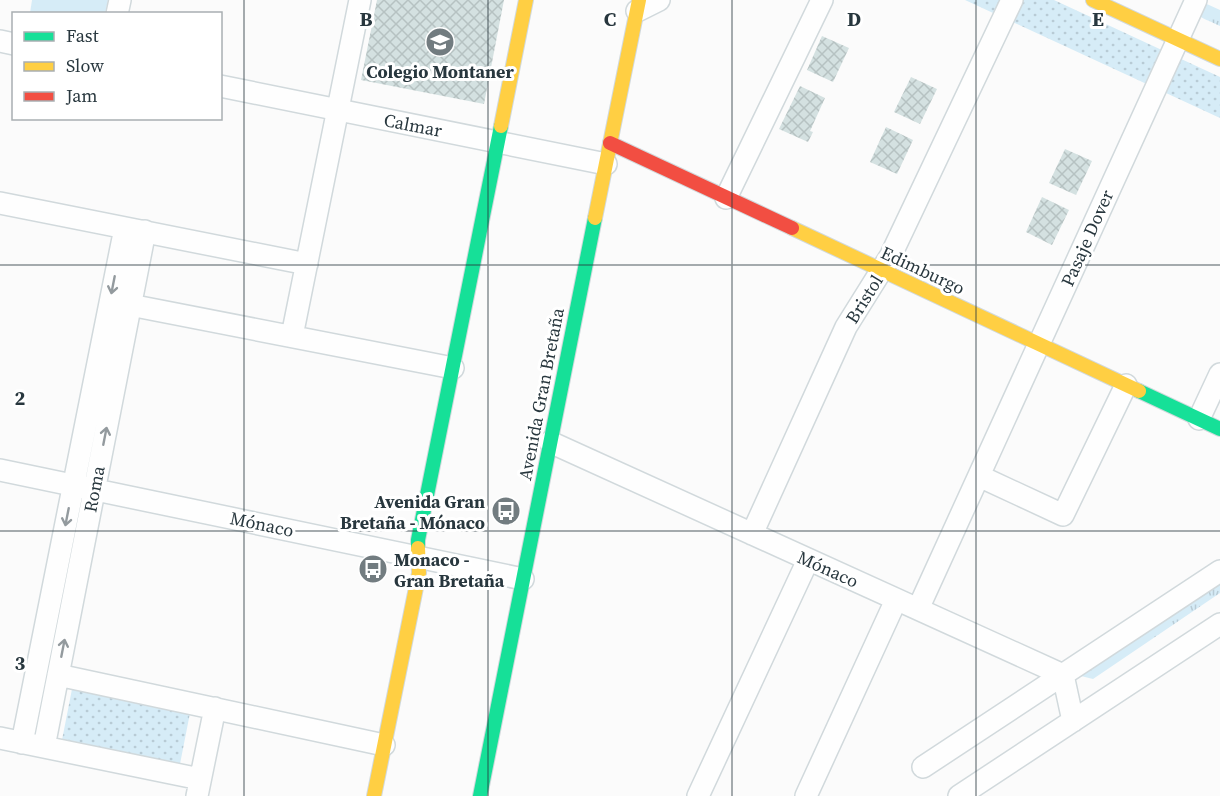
<svg xmlns="http://www.w3.org/2000/svg" width="1220" height="796" font-family="'Source Serif 4',serif">
<style>
.grass{fill:url(#grass-tufts)}
.park{fill:url(#park-dots)}
.pitch{fill:#d6ecf7}
.building{fill:url(#building-cross-hatch)}
.lines{fill:none;stroke-linecap:round;stroke-linejoin:round}
.street-casing{stroke:#d1d9dc;stroke-width:24}
.fast-casing{stroke:#d1d9dc;stroke-width:16}
.slow-casing{stroke:#d1d9dc;stroke-width:16}
.jam-casing{stroke:#d1d9dc;stroke-width:16}
.street{stroke:#fefefe;stroke-width:21}
.fast{stroke:#16e098;stroke-width:14}
.slow{stroke:#ffcf43;stroke-width:14}
.jam{stroke:#f24e42;stroke-width:14}
.oneway{stroke:#939a9e}
.grid{fill:none;stroke:#28373e;stroke-width:1.5;stroke-opacity:0.55}
.labels{text-anchor:middle;dominant-baseline:central;stroke-width:6;stroke-linejoin:round;paint-order:stroke}
.poi-label{font-size:18px;font-weight:bold;fill:#28373e;stroke:#fff}
.street-label{font-size:18px;fill:#28373e;stroke:#fff}
.grid-label{font-size:20px;text-anchor:middle;font-weight:bold;fill:#28373e;stroke:#fff;stroke-width:6;stroke-linejoin:round;paint-order:stroke}
</style>
<defs>
<pattern id="grass-tufts" width="24" height="20" patternUnits="userSpaceOnUse" patternTransform="scale(1.5)"><rect width="24" height="20" fill="#d6ecf7"/><path d="M3 7l-1-3M5 7V3M7 7l1-3M15 17l-1-3M17 17v-4M19 17l1-3" fill="none" stroke="#b8cbd5"/></pattern>
<pattern id="park-dots" width="8" height="8" patternUnits="userSpaceOnUse" patternTransform="scale(1.5)"><rect width="8" height="8" fill="#d6ecf7"/><path d="M2 2h.1M6 6h.1" fill="none" stroke="#b8cbd5" stroke-width="1.8" stroke-linecap="round"/></pattern>
<pattern id="building-cross-hatch" width="8" height="8" patternUnits="userSpaceOnUse" patternTransform="scale(1.5)"><rect width="8" height="8" fill="#d4e1e1"/><path d="M0 0l8 8M0 8l8-8" fill="none" stroke="#b6c2c2"/></pattern>
</defs>
<rect width="100%" height="100%" fill="#fbfbfb"/>
<path class="grass" d="M 1184,0 L 1198,0 L 1220,10 L 1220,26 C 1206,19 1190,15 1184,0 Z
M 1220,574 L 1220,593 L 1093,679 L 1073,674 Z"/>
<path class="park" d="M 965,0 L 1054,0 L 1220,77 L 1220,118 Z
M 72,689 L 190,713 L 180,764 L 62,740 Z"/>
<path class="pitch" d="M 32,0 L 108,0 L 105,13 L 30,13 Z"/>
<path class="building" d="M 377,0 L 504,0 L 484,104 L 361,80 Z
M 822,36 L 849,48 L 833,82 L 807,70 Z
M 911,77 L 937,89 L 920,124 L 894,112 Z
M 800,86 L 825,98 L 810,131 L 813,132 L 808,142 L 779,129 Z
M 886,127 L 913,140 L 897,174 L 870,162 Z
M 1065,149 L 1092,161 L 1076,195 L 1049,183 Z
M 1042,197 L 1069,210 L 1052,245 L 1026,232 Z"/>
<g class="lines">
<g class="street-casing">
<path id="street" d="M 637,11 L 659,0
M 117,14 L 120,0
M 0,41 L 14,44
M 220,86 L 606,164
M 726,198 L 822,0
M 0,203 L 307,264
M 130,305 L 453,368
M 292,336 L 360,0
M 1199,419 L 1220,374
M 550,442 L 1063,675 L 1073,721
M 0,470 L 523,579
M 979,476 L 1063,515 L 1126,385
M 752,534 L 846,327 L 891,255 L 1012,0
M 918,609 L 1196,0
M 58,675 L 384,745
M 0,738 L 200,779
M 22,743 L 125,228
M 44,747 L 145,231
M 923,767 L 1220,571
M 197,796 L 215,708
M 698,796 L 808,560
M 806,796 L 896,600
M 959,796 L 1220,624"/>
</g>
<g class="fast-casing">
<path id="fast" d="M 1139,391 L 1220,429
M 418,548 L 418,540 L 501,126
M 480,796 L 595,218"/>
</g>
<g class="slow-casing">
<path id="slow" d="M 1093,0 L 1220,59
M 501,126 L 526,0
M 595,218 L 639,0
M 792,228 L 1139,391
M 374,796 L 419,573 L 418,548"/>
</g>
<g class="jam-casing">
<path id="jam" d="M 610,143 L 792,228"/>
</g>
<use href="#street" class="street"/>
<use href="#fast" class="fast"/>
<use href="#slow" class="slow"/>
<use href="#jam" class="jam"/>
</g>
<defs><path id="oneway-shaft" d="M-6 0H5M1.5-3L5.5 0L1.5 3" fill="none" stroke-width="1.6" stroke-linecap="round" stroke-linejoin="round" transform="scale(1.5)"/></defs>
<g class="oneway">
<use href="#oneway-shaft" transform="translate(113 285) rotate(101)"/>
<use href="#oneway-shaft" transform="translate(105 436) rotate(-79)"/>
<use href="#oneway-shaft" transform="translate(67 517) rotate(101)"/>
<use href="#oneway-shaft" transform="translate(63 648) rotate(-79)"/>
</g>
<path class="grid" d="M 244,0 L 244,796M 488,0 L 488,796M 732,0 L 732,796M 976,0 L 976,796M 0,265 L 1220,265M 0,531 L 1220,531"/>
<defs>
<g id="school-disc" transform="scale(1.5)"><circle r="9.5" fill="#727c80" stroke="#fff"/><path d="M0-5L7-2L0 1L-7-2ZM-4 1L0 2.5L4 1V4Q0 6-4 4Z" fill="#fff"/></g>
<g id="bus-disc" transform="scale(1.5)"><circle r="9.5" fill="#727c80" stroke="#fff"/><path d="M-5-6H5V4H4V6H2V4H-2V6H-4V4H-5ZM-3.5-4V0h7V-4ZM-3.5 1.2v1.5H-2V1.2ZM2 1.2v1.5H3.5V1.2Z" fill="#fff"/></g>
</defs>
<g fill-rule="evenodd">
<use href="#school-disc" x="440" y="42"/>
<use href="#bus-disc" x="506" y="511"/>
<use href="#bus-disc" x="373" y="569"/>
</g>
<g class="labels">
<g class="poi-label">
<text x="440" y="71">Colegio Montaner</text>
<text x="485" y="501" text-anchor="end">Avenida Gran<tspan x="485" dy="21">Bretaña - Mónaco</tspan></text>
<text x="394" y="559" text-anchor="start">Monaco -<tspan x="394" dy="21">Gran Bretaña</tspan></text>
</g>
<g class="street-label">
<text transform="translate(413 125) rotate(11)">Calmar</text>
<text transform="translate(1087 238) rotate(-66)">Pasaje Dover</text>
<text transform="translate(923 270) rotate(25)">Edimburgo</text>
<text transform="translate(864 299) rotate(-58)">Bristol</text>
<text transform="translate(541 394) rotate(-79)">Avenida Gran Bretaña</text>
<text transform="translate(94 489) rotate(-79)">Roma</text>
<text transform="translate(262 524) rotate(12)">Mónaco</text>
<text transform="translate(828 569) rotate(24)">Mónaco</text>
</g>
</g>
<g class="grid-label">
<text x="366" y="26">B</text>
<text x="610" y="26">C</text>
<text x="854" y="26">D</text>
<text x="1098" y="26">E</text>
<text x="20" y="405">2</text>
<text x="20" y="670">3</text>
</g>
<rect x="12" y="12" width="210" height="108" fill="#ffffff" stroke="#a9afb2" stroke-width="1.5"/>
<rect x="24" y="32" width="30" height="9" fill="#16e098" stroke="#a9afb2" stroke-width="1.5"/>
<text x="66" y="42" font-size="18" fill="#28373e">Fast</text>
<rect x="24" y="62" width="30" height="9" fill="#ffcf43" stroke="#a9afb2" stroke-width="1.5"/>
<text x="66" y="72" font-size="18" fill="#28373e">Slow</text>
<rect x="24" y="92" width="30" height="9" fill="#f24e42" stroke="#a9afb2" stroke-width="1.5"/>
<text x="66" y="102" font-size="18" fill="#28373e">Jam</text>
</svg>
